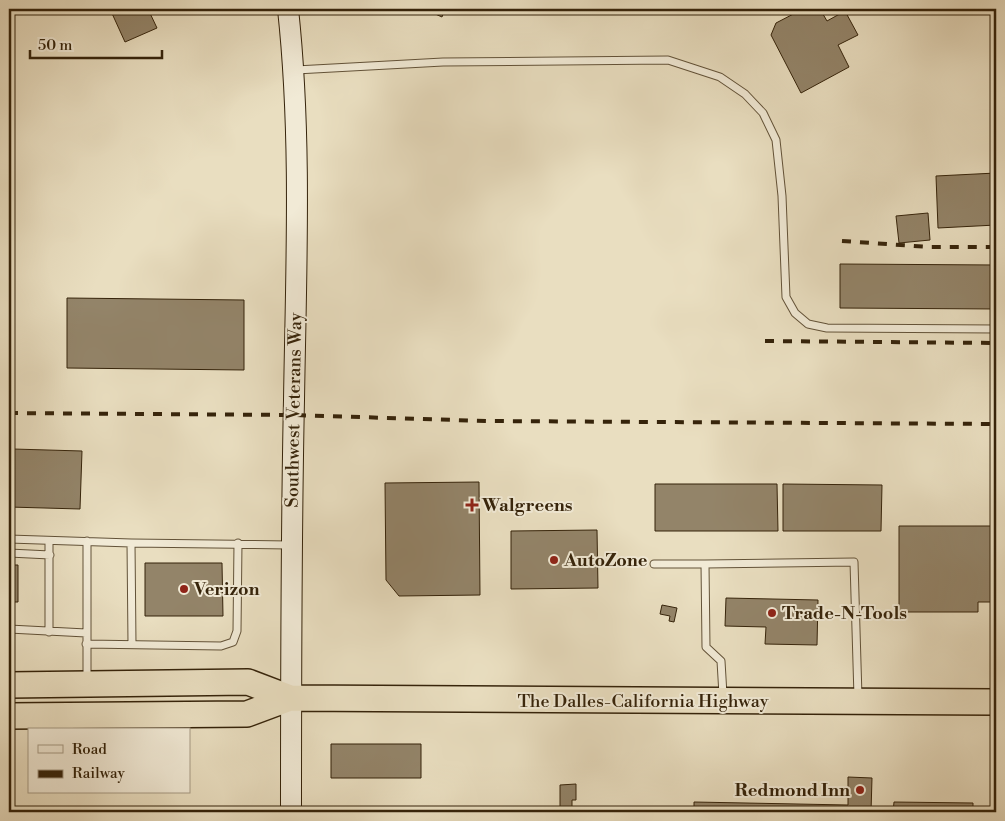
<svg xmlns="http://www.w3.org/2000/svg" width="1005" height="821" font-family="'Libre Bodoni',serif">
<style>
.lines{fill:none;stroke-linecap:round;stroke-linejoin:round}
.stream{stroke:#7c6d52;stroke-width:5}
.building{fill:#938469;stroke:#35230a}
.lane-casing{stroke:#625238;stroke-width:9}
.secondary-casing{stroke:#35230a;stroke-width:22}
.highway-casing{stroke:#35230a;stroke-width:28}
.lane{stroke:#f1ead6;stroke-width:7}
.secondary{stroke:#f1ead6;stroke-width:20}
.highway{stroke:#e9dec0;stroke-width:25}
.rail{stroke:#35230a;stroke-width:4;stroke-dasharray:9 9;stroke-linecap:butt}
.poi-dot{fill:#8f2418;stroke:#f1ead6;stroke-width:2}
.labels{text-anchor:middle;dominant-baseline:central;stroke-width:4;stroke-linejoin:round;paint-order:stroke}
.street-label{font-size:18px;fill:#35230a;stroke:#f1ead6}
.poi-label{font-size:18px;font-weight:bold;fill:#35230a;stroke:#f1ead6;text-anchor:start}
</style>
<rect width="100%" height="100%" fill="#e9dec0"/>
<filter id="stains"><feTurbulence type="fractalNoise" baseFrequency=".004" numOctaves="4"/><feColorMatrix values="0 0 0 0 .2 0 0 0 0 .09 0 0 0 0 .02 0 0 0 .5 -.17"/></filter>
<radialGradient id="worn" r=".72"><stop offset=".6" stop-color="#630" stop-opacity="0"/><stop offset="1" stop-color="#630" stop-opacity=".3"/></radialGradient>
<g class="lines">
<path class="stream" d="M 9,810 L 46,812"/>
</g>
<path class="building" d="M 102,9 L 148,9 L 157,28 L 125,42 L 110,9 L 103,12 Z
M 424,9 L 445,9 L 442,17 Z
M 803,9 L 820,9 L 827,21 L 845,11 L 858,35 L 838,45 L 849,67 L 801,93 L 771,35 L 776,23 Z
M 996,173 L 996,225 L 938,228 L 936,176 Z
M 928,213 L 930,240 L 899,243 L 896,216 Z
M 840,264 L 996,265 L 996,309 L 840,308 Z
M 67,298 L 244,300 L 244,370 L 67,368 Z
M 13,449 L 82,451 L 80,509 L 9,507 L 9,458 L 13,458 Z
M 479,482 L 480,595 L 399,596 L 386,580 L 385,483 Z
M 655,484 L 777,484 L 778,531 L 655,531 Z
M 783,484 L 882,485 L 881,531 L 783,531 Z
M 899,526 L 996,526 L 996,602 L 978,602 L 978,612 L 899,612 Z
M 597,530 L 598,588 L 511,589 L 511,531 Z
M 145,563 L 222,563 L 223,616 L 145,616 Z
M 9,565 L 18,565 L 18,602 L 9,602 Z
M 726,598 L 818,600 L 817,645 L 765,644 L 766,627 L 725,626 Z
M 662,605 L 677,608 L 674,622 L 669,621 L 670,616 L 660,614 Z
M 331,744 L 421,744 L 421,778 L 331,778 Z
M 848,777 L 872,778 L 871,812 L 694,812 L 694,802 L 848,805 Z
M 576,784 L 576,800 L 572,800 L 572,811 L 560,811 L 560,785 Z
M 894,802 L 973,803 L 973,812 L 893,812 Z"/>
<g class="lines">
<g class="lane-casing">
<path id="lane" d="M 296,70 L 443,62 L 668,60 L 720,77 L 745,94 L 763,113 L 776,140 L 782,196 L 786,297 L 795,313 L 808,324 L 827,328 L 996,329
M 9,539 L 131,543 L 289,545
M 131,543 L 132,644
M 9,553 L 50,555
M 654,564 L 705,564
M 9,629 L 86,633
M 49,632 L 49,541
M 86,644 L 221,646 L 233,642 L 237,631 L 238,543
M 87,681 L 87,541
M 723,695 L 721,661 L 706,647 L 705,564 L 854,562 L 858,697"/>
</g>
<g class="secondary-casing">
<path id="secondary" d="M 288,9 C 302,139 296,270 294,400 C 291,538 291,675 291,812"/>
</g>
<g class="highway-casing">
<path id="highway" d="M 9,685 L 248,682 L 290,698
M 9,716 L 247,714 L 290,698 L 996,702"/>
</g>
<use href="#lane" class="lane"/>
<use href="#secondary" class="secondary"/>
<use href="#highway" class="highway"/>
<path class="rail" d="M 842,241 L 929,247 L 996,247
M 765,341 L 996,343
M 9,413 L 293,415 L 487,421 L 996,424"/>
</g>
<g class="poi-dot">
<path d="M469.5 497.5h5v5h5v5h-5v5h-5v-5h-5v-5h5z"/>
<circle cx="554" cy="560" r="5"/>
<circle cx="184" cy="589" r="5"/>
<circle cx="772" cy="613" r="5"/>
<circle cx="860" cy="790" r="5"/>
</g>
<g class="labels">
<g class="street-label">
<text transform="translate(294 410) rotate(-89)">Southwest Veterans Way</text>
<text x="643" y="701">The Dalles-California Highway</text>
</g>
<g class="poi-label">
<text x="482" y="505">Walgreens</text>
<text x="564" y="560">AutoZone</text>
<text x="194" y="589">Verizon</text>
<text x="782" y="613">Trade-N-Tools</text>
<text x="850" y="790" text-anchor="end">Redmond Inn</text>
</g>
</g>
<rect width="1005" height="821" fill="none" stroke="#e9dec0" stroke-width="30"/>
<rect x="10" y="10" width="985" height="801" fill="none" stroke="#35230a" stroke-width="2.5"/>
<rect x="15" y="15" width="975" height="791" fill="none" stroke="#35230a"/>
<rect x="28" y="728" width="162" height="65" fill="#f1ead6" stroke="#a69a84"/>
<rect x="38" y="745" width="25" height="8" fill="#f1ead6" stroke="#a69a84"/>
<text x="72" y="754" font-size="15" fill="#35230a">Road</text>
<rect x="38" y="770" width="25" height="8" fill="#35230a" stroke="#a69a84"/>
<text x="72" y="778" font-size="15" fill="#35230a">Railway</text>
<path d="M30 50v8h132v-8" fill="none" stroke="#35230a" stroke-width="2.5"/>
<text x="38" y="50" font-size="15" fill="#35230a" stroke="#f1ead6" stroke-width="4" paint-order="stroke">50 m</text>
<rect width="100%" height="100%" filter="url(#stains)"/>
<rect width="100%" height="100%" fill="url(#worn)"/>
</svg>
